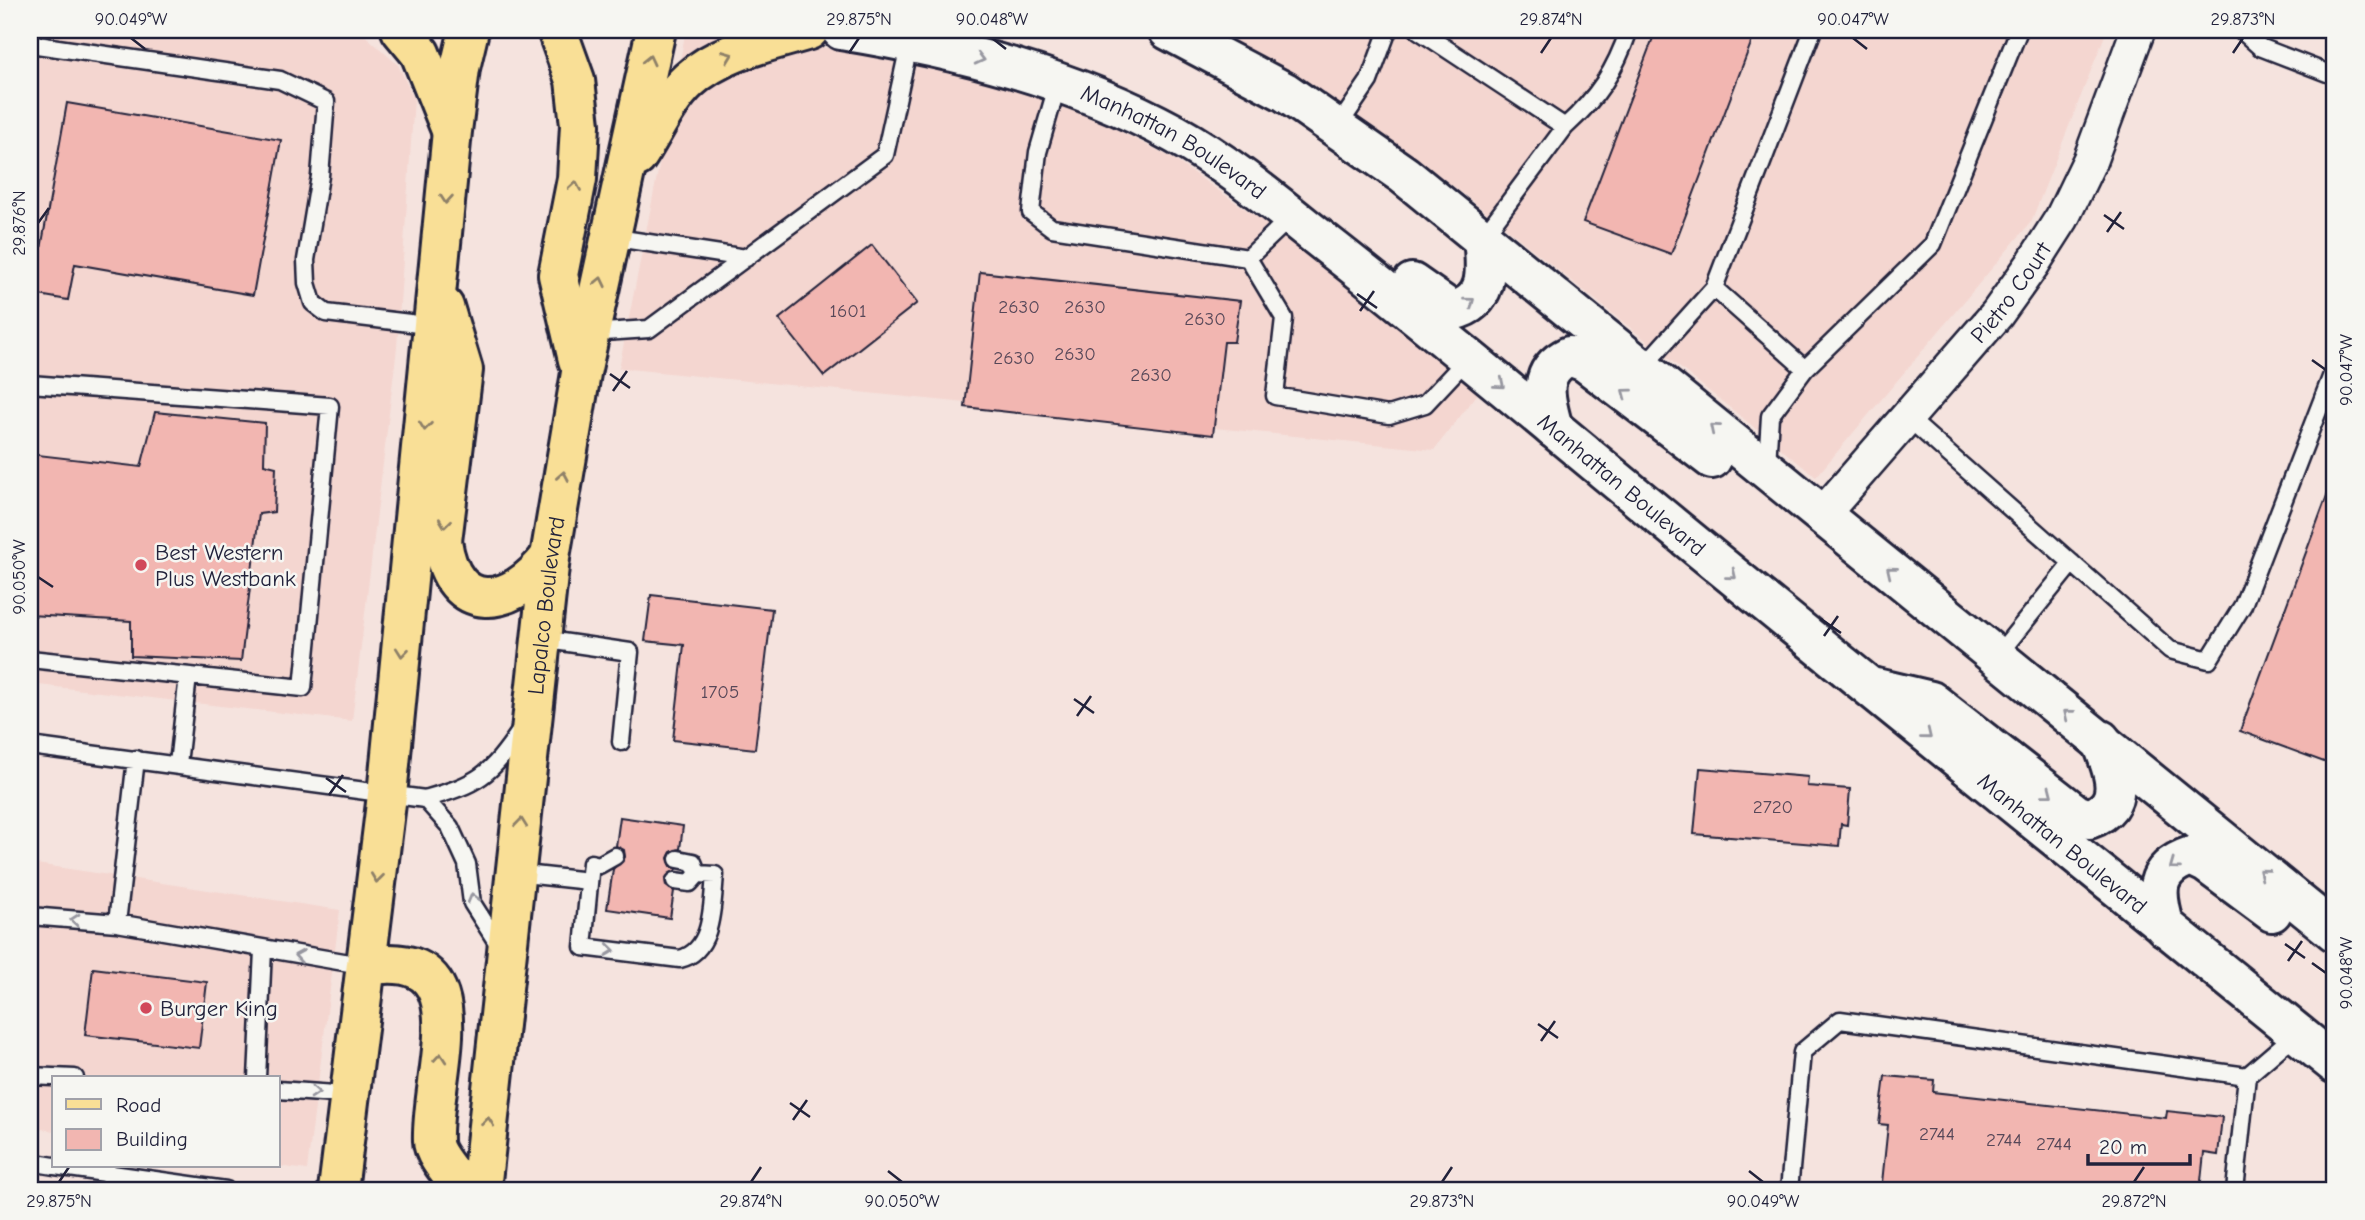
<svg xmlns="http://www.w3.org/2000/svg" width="2365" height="1220" font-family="'Comic Neue',sans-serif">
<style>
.built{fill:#f4d6d0}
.building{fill:#f2b6b1;stroke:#22223b;stroke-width:2}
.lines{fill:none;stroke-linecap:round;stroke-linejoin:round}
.lane-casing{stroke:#22223b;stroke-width:21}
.street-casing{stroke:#22223b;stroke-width:38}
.secondary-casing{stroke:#22223b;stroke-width:44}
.primary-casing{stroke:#22223b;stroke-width:44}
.lane{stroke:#f6f6f2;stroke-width:16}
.street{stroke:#f6f6f2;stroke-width:33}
.secondary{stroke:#f6f6f2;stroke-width:38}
.primary{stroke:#f9df96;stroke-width:38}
.oneway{stroke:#8e8068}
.oneway2{stroke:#9797a0}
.ticks{fill:none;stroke:#22223b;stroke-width:2.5}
.poi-dot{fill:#d1495b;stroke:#f6f6f2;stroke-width:2.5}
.labels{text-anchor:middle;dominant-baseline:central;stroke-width:5;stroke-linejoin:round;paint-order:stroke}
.number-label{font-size:19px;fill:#564758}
.street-label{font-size:23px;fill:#22223b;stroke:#f6f6f2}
.poi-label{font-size:23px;fill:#22223b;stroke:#f6f6f2;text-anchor:start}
.neatline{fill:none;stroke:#22223b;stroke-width:2.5}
.ticks-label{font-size:18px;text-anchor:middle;fill:#22223b}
</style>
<rect width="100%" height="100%" fill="#f5e3de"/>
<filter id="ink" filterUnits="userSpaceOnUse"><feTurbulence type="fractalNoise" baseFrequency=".0143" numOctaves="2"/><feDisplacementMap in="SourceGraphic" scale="14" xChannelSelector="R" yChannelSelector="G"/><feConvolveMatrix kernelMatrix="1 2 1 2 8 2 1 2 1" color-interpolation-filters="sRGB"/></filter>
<g filter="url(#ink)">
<path class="built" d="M 30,30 L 359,30 L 398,65 L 414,99 L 397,347 L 352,721 L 30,684 Z
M 686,30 L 874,54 L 980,79 L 1071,106 L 1170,157 L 1306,251 L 1483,387 L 1434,450 L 619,368 Z
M 1218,30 L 2107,30 L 2031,222 L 1816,477 L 1456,188 Z
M 30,863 L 340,910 L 307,1170 L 278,1166 L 278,1078 L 54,1078 L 54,1131 L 30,1127 Z"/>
<path class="building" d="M 1656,30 L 1756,30 L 1671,254 L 1583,222 Z
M 67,103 L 281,140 L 253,295 L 75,264 L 68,300 L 33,294 Z
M 872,245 L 917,303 L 824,376 L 779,319 Z
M 980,272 L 1240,301 L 1234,342 L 1224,342 L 1213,435 L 965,407 Z
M 155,412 L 265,423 L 264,464 L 276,467 L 274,512 L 259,514 L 241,661 L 131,656 L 131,621 L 30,615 L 30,454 L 141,467 Z
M 2332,482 L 2335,482 L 2335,766 L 2240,731 Z
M 651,595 L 772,609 L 755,749 L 673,740 L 684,645 L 645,641 Z
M 1700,768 L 1808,777 L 1807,786 L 1850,789 L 1847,825 L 1841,824 L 1839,846 L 1694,834 Z
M 620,817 L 683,826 L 680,849 L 671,852 L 668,858 L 671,866 L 677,869 L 665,879 L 666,886 L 674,891 L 670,918 L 607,909 L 613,869 L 625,857 L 624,850 L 616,846 Z
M 93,968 L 207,982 L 199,1048 L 85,1035 Z
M 1885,1076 L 1934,1080 L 1933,1092 L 2166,1118 L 2167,1111 L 2222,1117 L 2218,1155 L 2204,1153 L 2200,1190 L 1953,1190 L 1882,1183 L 1888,1125 L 1879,1124 Z"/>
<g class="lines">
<g class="lane-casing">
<path id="lane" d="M 1418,30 L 1565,127 L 1483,237
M 2241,30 L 2260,47 L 2335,76
M 30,44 L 280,80 L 326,102 L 320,176 L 306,260 L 307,283 L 313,303 L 326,313 L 435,326
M 1058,83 L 1038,152 L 1031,212 L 1052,228 L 1248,258 L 1291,217
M 1565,127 C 1598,97 1615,71 1629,30
M 1337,128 L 1369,81 L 1388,30
M 610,237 L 746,258
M 1248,258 L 1284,318 L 1275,396 L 1389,415 L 1425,404 L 1468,358
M 1714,288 L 1813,30
M 589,333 L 649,329 L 885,155 L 910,41
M 1642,368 L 1714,288 L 1805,369 L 1770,416 L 1767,465
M 1805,369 L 1933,244 L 2019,30
M 30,384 L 330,406 L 303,688 L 30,659
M 1907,417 L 2170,650 L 2209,660 L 2243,605 L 2335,367
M 541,639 L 630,652 L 621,742
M 1997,656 L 2072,563
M 30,746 L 425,799 C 479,783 489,777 521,730
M 178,764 L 188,676
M 425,799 L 450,827 L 467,864 L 472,903 L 500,947
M 615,856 L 599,865 L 591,863 L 583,947 L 680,959 C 714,951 712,903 715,875 L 698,874
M 678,859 L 693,862 L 698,874
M 515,873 L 589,881
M 675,881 L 690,883 L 698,874
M 30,916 L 117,923 L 367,966
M 117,923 L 136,759
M 30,1076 L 75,1078
M 257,1078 L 263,950
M 278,1090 L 349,1095
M 30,1162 L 54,1166
M 55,1166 L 226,1190
M 1789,1190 L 1802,1052 L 1840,1020 L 2247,1076
M 2235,1190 L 2247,1076 L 2297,1033"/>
</g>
<g class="street-casing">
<g id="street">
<path id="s1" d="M 1822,515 L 1997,314 L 2032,265 L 2062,218 L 2090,160 L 2138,30"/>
</g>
</g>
<g class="secondary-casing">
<g id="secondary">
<path id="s2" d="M 841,30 C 957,49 1071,77 1175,134 C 1229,164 1276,204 1324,242 C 1419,316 1511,393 1604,470 C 1846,670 2092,866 2335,1064"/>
<path d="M 1168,30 L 1285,92 L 1404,175 L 2335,932"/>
<path d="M 1412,283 L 1452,311 C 1491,302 1486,269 1483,237"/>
<path d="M 1553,428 C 1545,398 1536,372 1569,356 L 1585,362 L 1712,459"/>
<path d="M 1876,688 L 1931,701 L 2076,814 L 2089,819 C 2129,804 2113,770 2101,740"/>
<path d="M 2165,927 C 2155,893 2152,869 2191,856 L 2206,863 L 2272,912"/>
</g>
</g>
<g class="primary-casing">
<g id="primary">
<path d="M 401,30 L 420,53 L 451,130"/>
<path d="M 557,30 L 575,80 L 580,125 L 577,179 L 558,275 L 578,360"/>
<path d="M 637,157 C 653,133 667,100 689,80 C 720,51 769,42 809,30"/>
<path d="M 444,307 L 463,370 L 442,541 C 453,617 511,609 550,557"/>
<path d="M 367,966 C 485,946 430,1074 433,1141 C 433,1155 455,1178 463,1190"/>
<path d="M 338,1190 L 387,795 L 452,131 L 460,68 L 469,30"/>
<path id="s3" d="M 481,1190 L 550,557 L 581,373 L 656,30"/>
</g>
</g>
<use href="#lane" class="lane"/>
<use href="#street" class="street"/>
<use href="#secondary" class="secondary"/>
<use href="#primary" class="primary"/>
</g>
<defs><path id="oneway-chevron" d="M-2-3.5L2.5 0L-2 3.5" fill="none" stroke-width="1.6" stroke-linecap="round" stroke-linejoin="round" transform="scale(1.75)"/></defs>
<g class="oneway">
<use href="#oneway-chevron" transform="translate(728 56) rotate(-21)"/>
<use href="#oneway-chevron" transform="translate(649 60) rotate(-77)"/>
<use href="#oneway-chevron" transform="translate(575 186) rotate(-81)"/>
<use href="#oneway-chevron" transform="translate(446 199) rotate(95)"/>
<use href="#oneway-chevron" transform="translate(600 282) rotate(-78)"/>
<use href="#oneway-chevron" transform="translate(425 426) rotate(96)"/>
<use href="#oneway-chevron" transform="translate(563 476) rotate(-80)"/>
<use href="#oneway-chevron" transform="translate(445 523) rotate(97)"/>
<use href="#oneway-chevron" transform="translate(402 652) rotate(96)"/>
<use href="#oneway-chevron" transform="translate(521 823) rotate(-84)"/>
<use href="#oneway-chevron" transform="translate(377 878) rotate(97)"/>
<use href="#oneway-chevron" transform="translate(440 1058) rotate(-85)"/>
<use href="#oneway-chevron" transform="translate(488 1122) rotate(-84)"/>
</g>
<g class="oneway2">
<use href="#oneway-chevron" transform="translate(980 59) rotate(14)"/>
<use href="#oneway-chevron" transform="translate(1470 302) rotate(-37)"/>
<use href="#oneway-chevron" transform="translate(1500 384) rotate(40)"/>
<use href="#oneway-chevron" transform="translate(1626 393) rotate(-143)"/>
<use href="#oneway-chevron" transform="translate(1714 428) rotate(-140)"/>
<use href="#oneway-chevron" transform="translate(1891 571) rotate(-141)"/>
<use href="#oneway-chevron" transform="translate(1732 575) rotate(39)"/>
<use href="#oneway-chevron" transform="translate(2068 714) rotate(-141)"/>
<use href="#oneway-chevron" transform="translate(1927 735) rotate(39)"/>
<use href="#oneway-chevron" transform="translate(2048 793) rotate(38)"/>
<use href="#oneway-chevron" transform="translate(2174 865) rotate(144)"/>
<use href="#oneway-chevron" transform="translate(2263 873) rotate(-141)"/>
<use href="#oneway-chevron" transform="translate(473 898) rotate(-105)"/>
<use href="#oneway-chevron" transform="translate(75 920) rotate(-175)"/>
<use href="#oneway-chevron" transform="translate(610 950) rotate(7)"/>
<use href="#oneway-chevron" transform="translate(299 956) rotate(-171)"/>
<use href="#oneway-chevron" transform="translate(315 1092) rotate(4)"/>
</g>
</g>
<path class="ticks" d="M 131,38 L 145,49M 992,38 L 1006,49M 1853,38 L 1867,49M 849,53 L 859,38M 1541,53 L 1551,38M 2233,53 L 2243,38M 2104,215 L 2124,229M 38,223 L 49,208M 2107,232 L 2121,212M 1357,294 L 1377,308M 1360,311 L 1374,291M 2312,360 L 2326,370M 610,374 L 630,388M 613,391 L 627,371M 38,577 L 53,587M 1821,619 L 1841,633M 1824,636 L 1838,616M 1074,699 L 1094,713M 1077,716 L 1091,696M 326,778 L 346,792M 329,795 L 343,775M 2285,944 L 2305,958M 2288,961 L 2302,941M 2312,963 L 2326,973M 1538,1024 L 1558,1038M 1541,1041 L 1555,1021M 790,1103 L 810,1117M 793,1120 L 807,1100M 888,1171 L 902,1182M 1749,1171 L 1763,1182M 59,1182 L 69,1167M 751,1182 L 761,1167M 1442,1182 L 1452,1167M 2134,1182 L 2144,1167"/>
<g class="poi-dot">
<circle cx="141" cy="565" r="7"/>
<circle cx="146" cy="1008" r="7"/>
</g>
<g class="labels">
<g class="number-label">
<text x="1019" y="307">2630</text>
<text x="1085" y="307">2630</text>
<text x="848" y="311">1601</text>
<text x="1205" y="319">2630</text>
<text x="1075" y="354">2630</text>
<text x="1014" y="358">2630</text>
<text x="1151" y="375">2630</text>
<text x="720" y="692">1705</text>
<text x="1773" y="807">2720</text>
<text x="1937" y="1134">2744</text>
<text x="2004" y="1140">2744</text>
<text x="2054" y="1144">2744</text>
</g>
<g class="street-label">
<text stroke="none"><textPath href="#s2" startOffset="354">Manhattan Boulevard</textPath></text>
<text stroke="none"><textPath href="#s1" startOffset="292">Pietro Court</textPath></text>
<text stroke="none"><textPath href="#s2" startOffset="920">Manhattan Boulevard</textPath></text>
<text stroke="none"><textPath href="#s3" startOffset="588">Lapalco Boulevard</textPath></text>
<text stroke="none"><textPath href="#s2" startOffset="1488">Manhattan Boulevard</textPath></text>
</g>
<g class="poi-label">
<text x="155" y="552">Best Western<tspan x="155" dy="26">Plus Westbank</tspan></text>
<text x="160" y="1008">Burger King</text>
</g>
</g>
<rect width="2365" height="1220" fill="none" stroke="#f6f6f2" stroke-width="77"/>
<rect x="52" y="1076" width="228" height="91" fill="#f6f6f2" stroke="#a1a1a9" stroke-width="2"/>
<rect x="66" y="1099" width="35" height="10" fill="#f9df96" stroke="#a1a1a9" stroke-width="2"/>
<text x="116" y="1112" font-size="21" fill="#22223b">Road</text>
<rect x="66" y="1129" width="35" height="21" fill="#f2b6b1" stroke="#a1a1a9" stroke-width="2"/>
<text x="116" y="1146" font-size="21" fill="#22223b">Building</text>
<path d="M2088 1154v10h102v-10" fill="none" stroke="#22223b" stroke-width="3.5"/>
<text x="2099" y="1154" font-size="21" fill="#22223b" stroke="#f6f6f2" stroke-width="5" paint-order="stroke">20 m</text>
<rect x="38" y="38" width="2288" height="1144" class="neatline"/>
<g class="ticks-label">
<text x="131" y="25">90.049°W</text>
<text x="859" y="25">29.875°N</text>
<text x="992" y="25">90.048°W</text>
<text x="1551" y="25">29.874°N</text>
<text x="1853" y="25">90.047°W</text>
<text x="2243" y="25">29.873°N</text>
<text transform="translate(19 223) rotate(-90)" y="6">29.876°N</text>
<text transform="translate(2346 370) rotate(-90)" y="6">90.047°W</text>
<text transform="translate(19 577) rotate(-90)" y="6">90.050°W</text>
<text transform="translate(2346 973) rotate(-90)" y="6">90.048°W</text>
<text x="59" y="1207">29.875°N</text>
<text x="751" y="1207">29.874°N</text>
<text x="902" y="1207">90.050°W</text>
<text x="1442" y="1207">29.873°N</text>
<text x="1763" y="1207">90.049°W</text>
<text x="2134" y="1207">29.872°N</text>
</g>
</svg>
